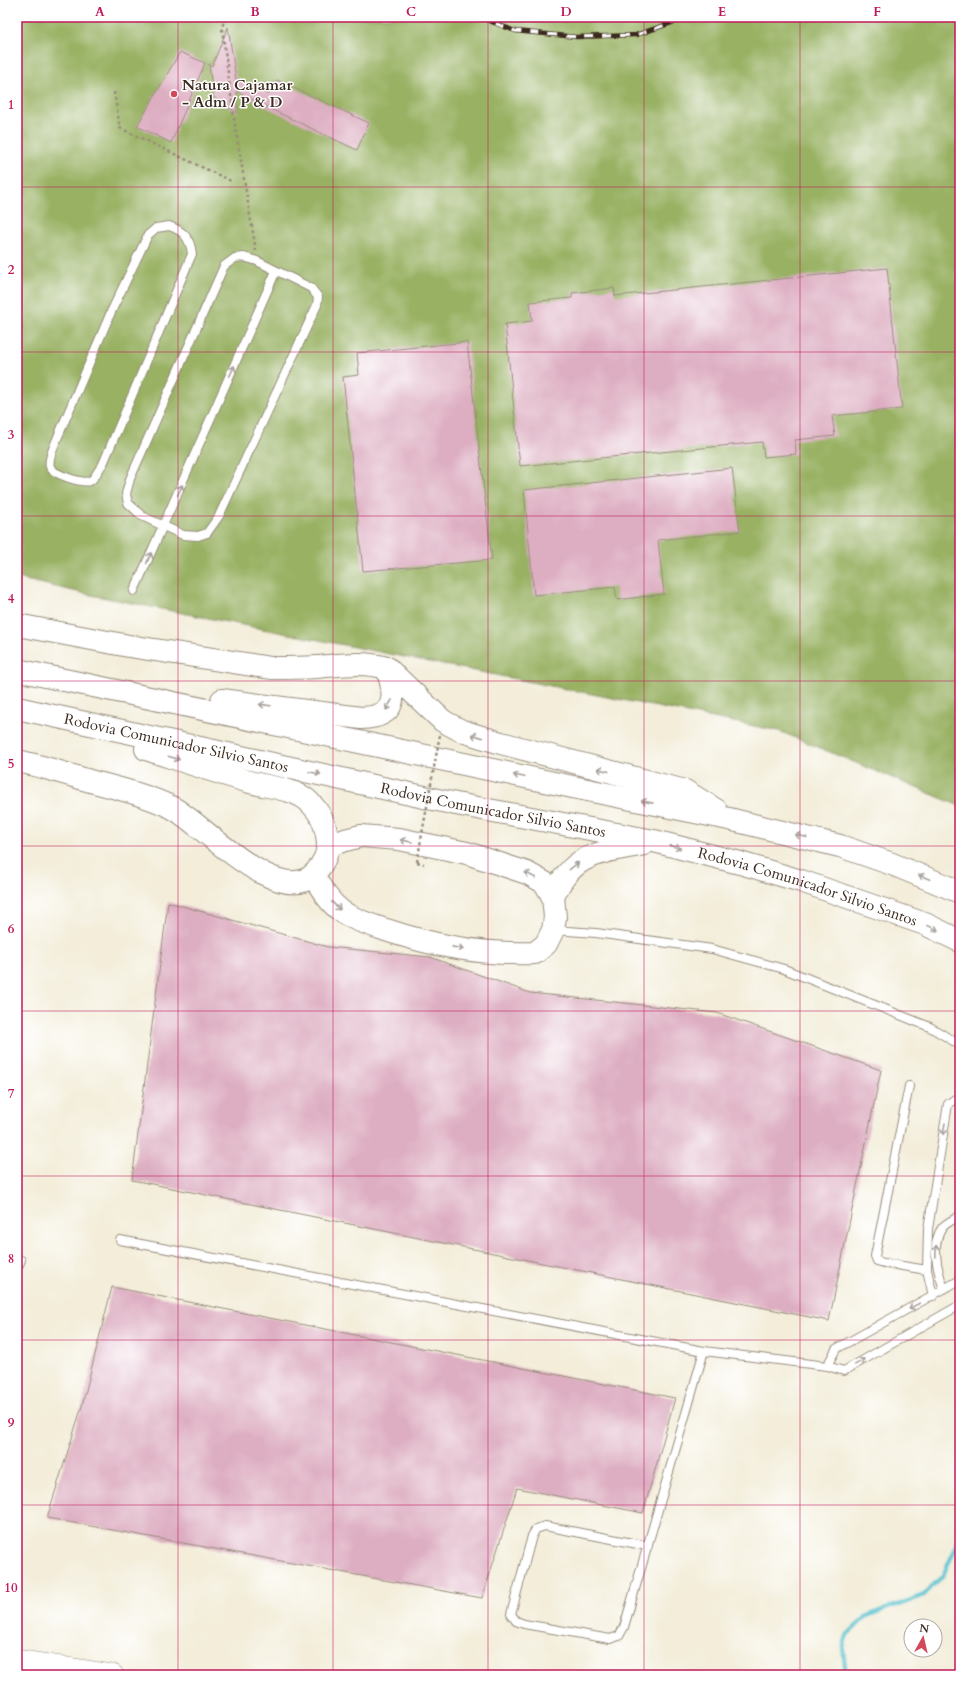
<svg xmlns="http://www.w3.org/2000/svg" width="977" height="1692" font-family="Cardo,serif">
<style>
.forest{fill:#98b162;stroke:#6a6e40}
.lines{fill:none;stroke-linecap:round;stroke-linejoin:round}
.stream{stroke:#54c1cd;stroke-width:4}
.building{fill:#ddadc1}
.service-casing{stroke:#978c7c;stroke-width:10}
.secondary-casing{stroke:#978c7c;stroke-width:22}
.motorway-casing{stroke:#978c7c;stroke-width:24}
.path{stroke:#978c7c;stroke-width:2.5;stroke-dasharray:3 3;stroke-linecap:butt}
.service{stroke:#fff;stroke-width:8}
.secondary{stroke:#fff;stroke-width:21}
.motorway{stroke:#fff;stroke-width:22}
.rail-casing{stroke:#3b2a1e;stroke-width:4.5}
.rail{stroke:#fff;stroke-width:3;stroke-dasharray:9;stroke-linecap:butt}
.path-bridge{stroke:#978c7c;stroke-width:2.5;stroke-dasharray:3 3;stroke-linecap:butt}
.oneway{stroke:#a79f9a}
.grid{fill:none;stroke:#c2185b;stroke-width:1;stroke-opacity:0.55}
.poi-dot{fill:#d1495b;stroke:#fff;stroke-width:1.5}
.labels{text-anchor:middle;dominant-baseline:central;stroke-width:3;stroke-linejoin:round;paint-order:stroke}
.poi-label{font-size:15px;font-weight:bold;fill:#3b2a1e;stroke:#fff;text-anchor:start}
.street-label{font-size:15px;fill:#3b2a1e;stroke:#fff}
.neatline{fill:none;stroke:#c2185b;stroke-width:1.5}
.grid-label{font-size:13px;text-anchor:middle;font-weight:bold;fill:#c2185b}
</style>
<rect width="100%" height="100%" fill="#fff"/>
<filter id="ink" filterUnits="userSpaceOnUse"><feTurbulence type="fractalNoise" baseFrequency=".025" numOctaves="2"/><feDisplacementMap in="SourceGraphic" scale="8" xChannelSelector="R" yChannelSelector="G"/><feConvolveMatrix kernelMatrix="1 2 1 2 8 2 1 2 1" color-interpolation-filters="sRGB"/></filter>
<filter id="wash" filterUnits="userSpaceOnUse"><feTurbulence type="fractalNoise" baseFrequency=".012" numOctaves="4" result="noise"/><feDisplacementMap in="SourceGraphic" scale="16" xChannelSelector="R" yChannelSelector="G"/><feGaussianBlur stdDeviation="0.9" result="paint"/><feColorMatrix in="noise" values="0 0 0 0 0 0 0 0 0 0 0 0 0 0 0 0 0 1.4 0 .05"/><feComposite in="paint" operator="in"/></filter>
<g filter="url(#wash)">
<rect width="100%" height="100%" fill="#f3edd9"/>
<path class="forest" d="M 17,17 L 960,17 L 960,806 L 779,731 L 91,595 L 17,578 Z"/>
<g class="lines">
<path class="stream" d="M 846,1675 L 843,1648 L 847,1635 L 867,1616 L 924,1595 L 943,1575 L 960,1538"/>
</g>
<g id="blocks">
<path class="building" d="M 228,27 L 236,79 L 269,94 L 277,80 L 369,123 L 357,150 L 262,105 L 237,91 L 237,113 L 213,97 L 209,64 L 212,66 Z
M 180,52 L 205,63 L 171,143 L 137,126 Z
M 887,268 L 902,409 L 832,416 L 835,436 L 795,440 L 796,454 L 764,457 L 762,442 L 520,466 L 505,324 L 532,321 L 530,302 L 572,298 L 572,293 L 614,288 L 615,296 Z
M 467,342 L 492,560 L 363,571 L 343,377 L 359,375 L 357,353 Z
M 732,468 L 740,531 L 658,540 L 664,594 L 617,600 L 615,587 L 534,595 L 524,490 Z
M 168,902 L 328,947 L 430,957 L 530,993 L 717,1013 L 881,1070 L 829,1321 L 132,1180 Z
M 112,1287 L 675,1398 L 643,1513 L 517,1488 L 482,1598 L 47,1518 L 82,1406 Z"/>
</g>
</g>
<g filter="url(#ink)">
<use href="#blocks" fill-opacity="0" stroke="#978c7c" stroke-width="1"/>
<g class="lines">
<g class="service-casing">
<path id="service" d="M 169,226 C 184,231 190,238 192,254 L 103,464 C 99,468 95,479 90,481 C 82,484 53,474 50,467 C 48,460 52,452 54,446 L 111,312 L 148,235 L 156,228 Z
M 244,257 L 257,261 L 311,288 L 318,297 L 317,305 L 219,516 L 207,533 L 198,536 L 183,535 L 142,516 L 128,503 L 126,494 L 130,479 L 224,266 L 235,258 Z
M 134,591 L 276,271
M 553,930 L 596,933 L 712,949 L 784,969 L 930,1027 L 960,1045
M 909,1086 L 875,1256 L 877,1261 L 884,1263 L 927,1270
M 120,1240 L 704,1351 L 827,1366
M 17,1269 L 21,1260
M 960,1280 L 836,1349 L 827,1366 L 844,1371 L 960,1305
M 944,1289 C 938,1272 930,1245 942,1228 C 945,1223 955,1219 960,1216
M 933,1296 L 927,1270 L 928,1229 L 948,1104 L 955,1099 L 960,1099
M 648,1546 L 545,1526 L 536,1529 L 532,1536 L 511,1614 L 516,1621 L 524,1624 L 610,1639 L 619,1636 L 624,1627 L 704,1351"/>
</g>
<g class="secondary-casing">
<path id="secondary" d="M 17,1660 L 113,1675"/>
</g>
<g class="motorway-casing">
<g id="motorway">
<path d="M 17,625 L 129,646 L 271,668 C 286,668 301,668 317,667 C 341,665 363,661 387,668 L 443,721 L 462,731 L 501,743 L 685,791 L 716,810"/>
<path d="M 17,670 L 568,786 L 729,819 L 840,846 L 892,864 L 960,892"/>
<path d="M 222,700 L 361,718 C 398,717 396,696 387,668"/>
<path id="s1" d="M 17,708 L 456,804 L 654,841 L 740,863 L 801,881 L 925,924 L 960,941"/>
<path d="M 17,761 C 42,766 66,774 90,781 C 116,788 150,796 173,808 C 203,824 281,912 316,872 C 322,865 328,854 328,845 C 327,826 321,812 307,800 C 292,788 267,787 250,782 C 215,772 180,760 146,749"/>
<path d="M 313,875 C 321,888 328,901 341,911 C 354,920 371,925 386,930 C 434,946 485,955 535,953 L 546,944 L 553,930 L 555,917 L 553,897 L 545,883 L 527,873 L 467,853 L 399,839 L 361,836 L 345,840 L 328,846"/>
<path d="M 553,897 C 573,852 600,853 644,844"/>
</g>
</g>
<path class="path" d="M 225,17 L 222,28 L 235,125 L 256,251
M 114,92 L 120,128 L 233,182
M 417,862 L 424,864"/>
<use href="#service" class="service"/>
<use href="#secondary" class="secondary"/>
<use href="#motorway" class="motorway"/>
<g class="rail-casing">
<path id="rail" d="M 479,17 L 515,31 L 577,37 L 636,35 L 689,17"/>
</g>
<use href="#rail" class="rail"/>
<path class="path-bridge" d="M 417,862 L 440,734"/>
</g>
<defs><path id="oneway-shaft" d="M-6 0H5M1.5-3L5.5 0L1.5 3" fill="none" stroke-width="1.6" stroke-linecap="round" stroke-linejoin="round"/></defs>
<g class="oneway">
<use href="#oneway-shaft" transform="translate(232 371) rotate(-66)"/>
<use href="#oneway-shaft" transform="translate(180 490) rotate(-66)"/>
<use href="#oneway-shaft" transform="translate(149 558) rotate(-66)"/>
<use href="#oneway-shaft" transform="translate(265 705) rotate(-173)"/>
<use href="#oneway-shaft" transform="translate(389 705) rotate(121)"/>
<use href="#oneway-shaft" transform="translate(477 736) rotate(-163)"/>
<use href="#oneway-shaft" transform="translate(174 758) rotate(17)"/>
<use href="#oneway-shaft" transform="translate(603 770) rotate(-165)"/>
<use href="#oneway-shaft" transform="translate(315 773) rotate(12)"/>
<use href="#oneway-shaft" transform="translate(519 776) rotate(-168)"/>
<use href="#oneway-shaft" transform="translate(647 802) rotate(-169)"/>
<use href="#oneway-shaft" transform="translate(801 836) rotate(-166)"/>
<use href="#oneway-shaft" transform="translate(406 841) rotate(-169)"/>
<use href="#oneway-shaft" transform="translate(675 847) rotate(15)"/>
<use href="#oneway-shaft" transform="translate(574 866) rotate(-38)"/>
<use href="#oneway-shaft" transform="translate(530 875) rotate(-152)"/>
<use href="#oneway-shaft" transform="translate(924 877) rotate(-157)"/>
<use href="#oneway-shaft" transform="translate(336 906) rotate(43)"/>
<use href="#oneway-shaft" transform="translate(933 928) rotate(26)"/>
<use href="#oneway-shaft" transform="translate(458 948) rotate(11)"/>
<use href="#oneway-shaft" transform="translate(944 1129) rotate(99)"/>
<use href="#oneway-shaft" transform="translate(936 1251) rotate(-88)"/>
<use href="#oneway-shaft" transform="translate(914 1306) rotate(152)"/>
<use href="#oneway-shaft" transform="translate(860 1362) rotate(-29)"/>
</g>
</g>
<path class="grid" d="M 178,17 L 178,1675M 333,17 L 333,1675M 488,17 L 488,1675M 644,17 L 644,1675M 800,17 L 800,1675M 17,187 L 960,187M 17,352 L 960,352M 17,516 L 960,516M 17,681 L 960,681M 17,846 L 960,846M 17,1011 L 960,1011M 17,1176 L 960,1176M 17,1340 L 960,1340M 17,1505 L 960,1505"/>
<circle class="poi-dot" cx="174" cy="94" r="4"/>
<g class="labels">
<g class="poi-label">
<text x="182" y="85">Natura Cajamar<tspan x="182" dy="17">- Adm / P &amp; D</tspan></text>
</g>
<g class="street-label">
<text stroke="none"><textPath href="#s1" startOffset="163">Rodovia Comunicador Silvio Santos</textPath></text>
<text stroke="none"><textPath href="#s1" startOffset="487">Rodovia Comunicador Silvio Santos</textPath></text>
<text stroke="none"><textPath href="#s1" startOffset="811">Rodovia Comunicador Silvio Santos</textPath></text>
</g>
</g>
<rect width="977" height="1692" fill="none" stroke="#fff" stroke-width="44"/>
<g transform="translate(923 1638) rotate(8)"><circle r="19" fill="#ffffff" stroke="#b1aaa5"/>
<path d="M0-3L7 15L0 10L-7 15Z" fill="#d1495b"/>
<text y="-6" font-size="11" font-weight="bold" text-anchor="middle" fill="#3b2a1e">N</text>
</g>
<rect x="22" y="22" width="933" height="1648" class="neatline"/>
<g class="grid-label">
<text x="100" y="16">A</text>
<text x="255" y="16">B</text>
<text x="411" y="16">C</text>
<text x="566" y="16">D</text>
<text x="722" y="16">E</text>
<text x="877" y="16">F</text>
<text x="11" y="109">1</text>
<text x="11" y="274">2</text>
<text x="11" y="439">3</text>
<text x="11" y="603">4</text>
<text x="11" y="768">5</text>
<text x="11" y="933">6</text>
<text x="11" y="1098">7</text>
<text x="11" y="1263">8</text>
<text x="11" y="1427">9</text>
<text x="11" y="1592">10</text>
</g>
</svg>
